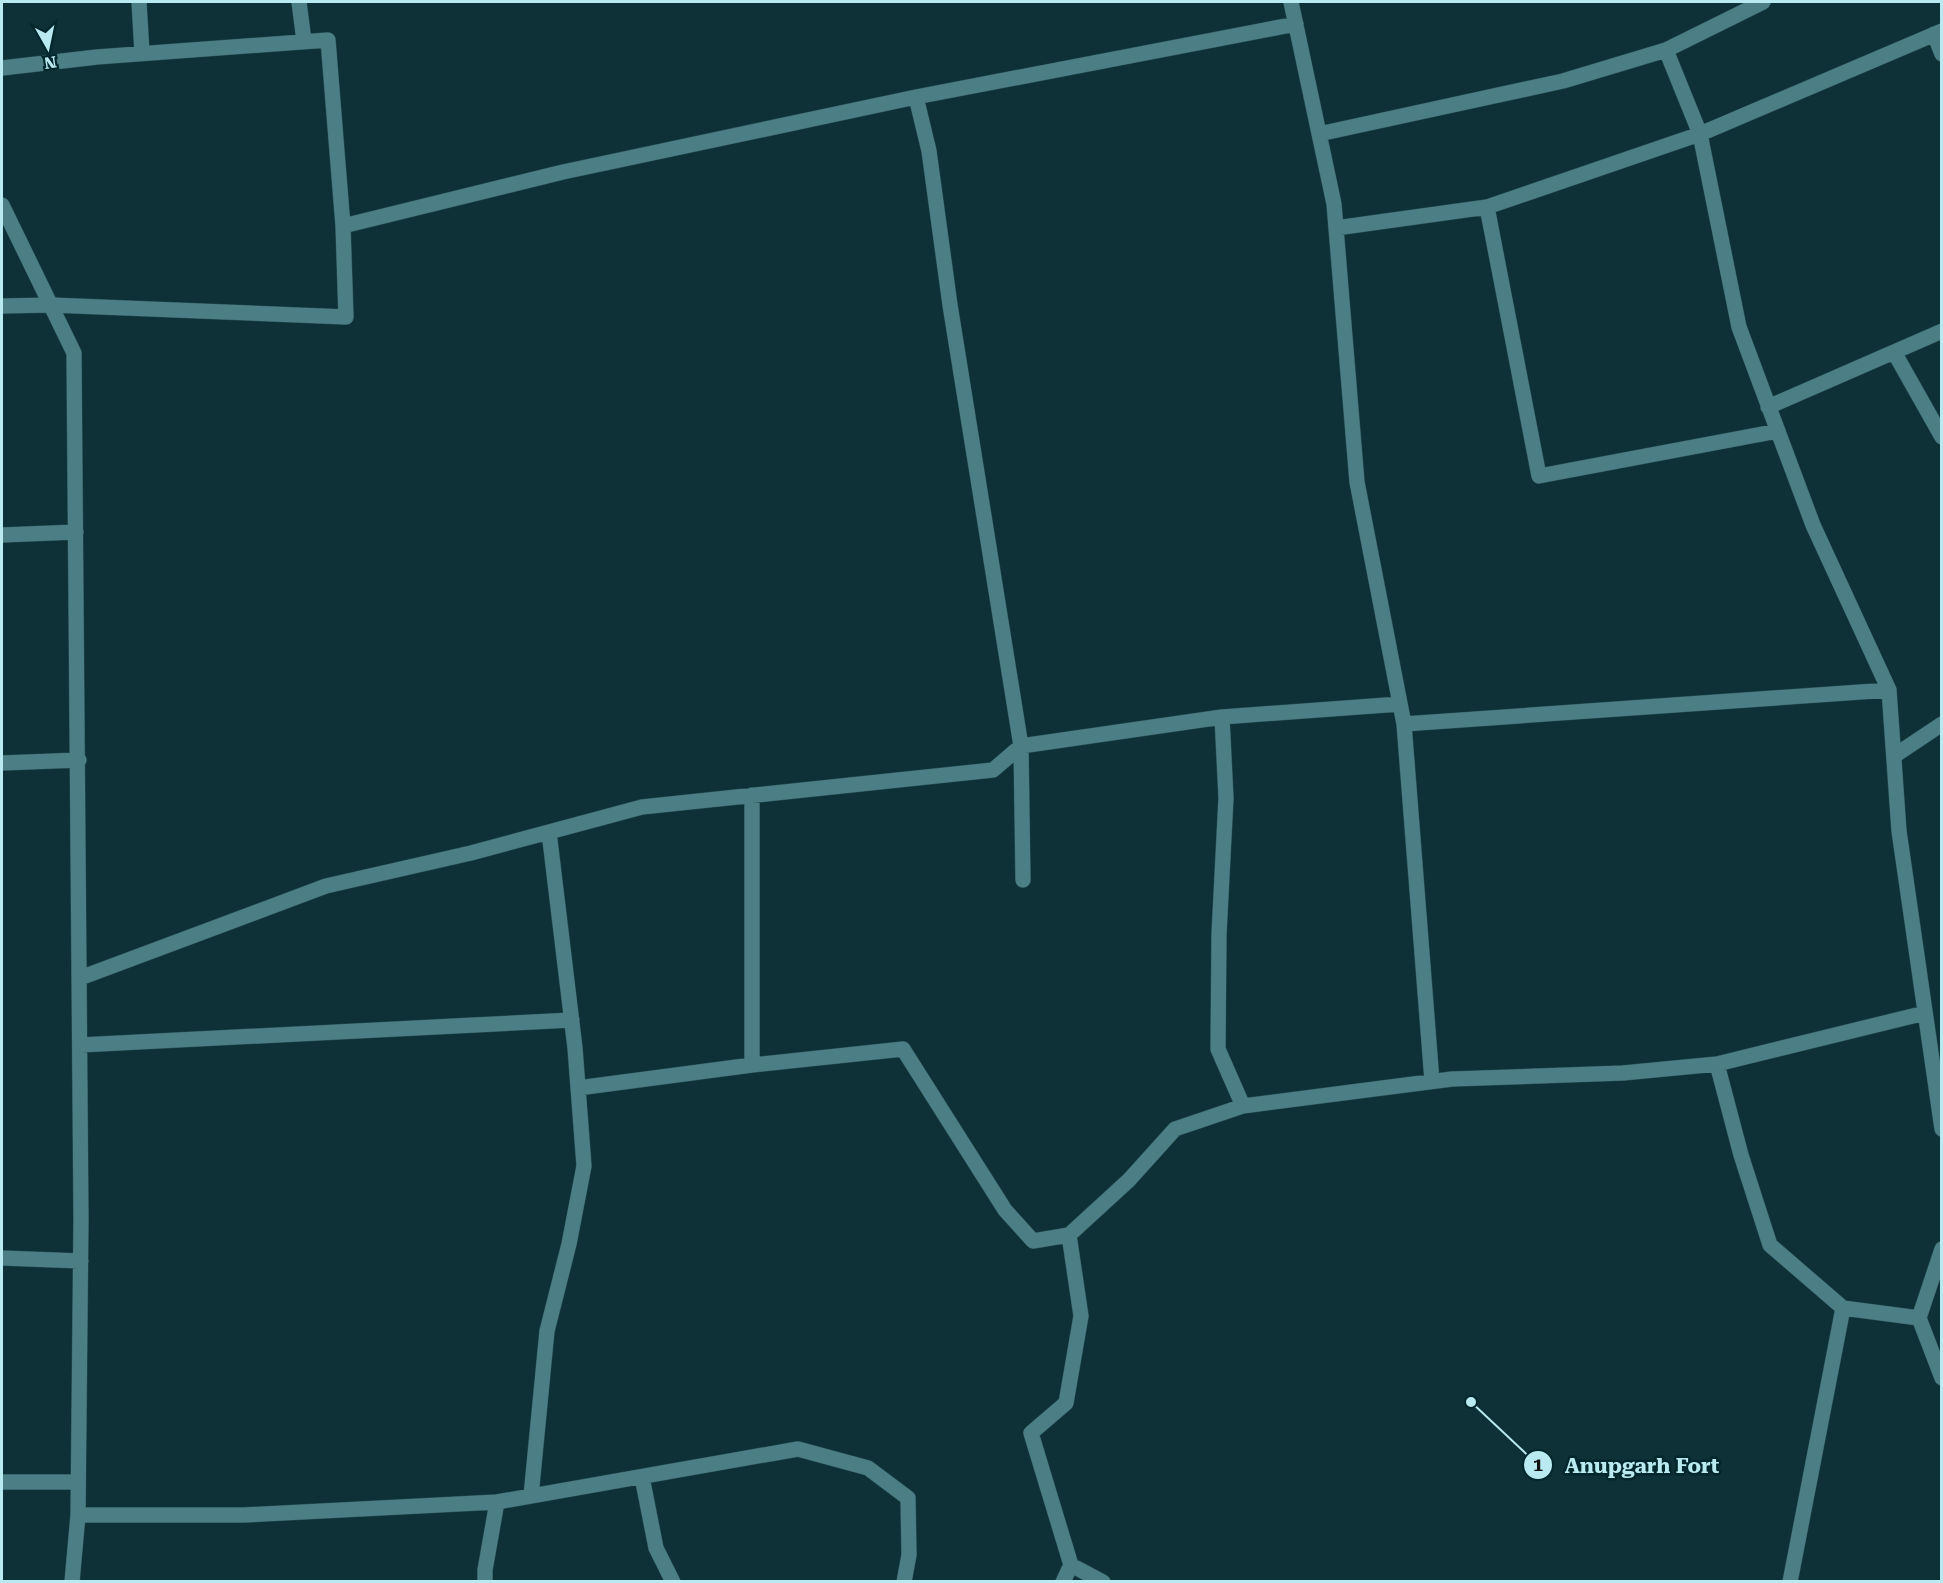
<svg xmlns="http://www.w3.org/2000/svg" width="1943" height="1583" font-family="'Roboto Serif',serif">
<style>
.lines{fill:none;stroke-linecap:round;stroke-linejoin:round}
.minor-casing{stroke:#294f54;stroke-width:16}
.minor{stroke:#4c7e86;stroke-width:15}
.leader{fill:none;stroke:#b9eaf2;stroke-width:2}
.callout-dot{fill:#b9eaf2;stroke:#02272c;stroke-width:2}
.mark-label{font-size:18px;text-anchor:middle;font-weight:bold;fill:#111}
.callout-label{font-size:21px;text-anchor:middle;font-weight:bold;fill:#b9eaf2;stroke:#02272c;stroke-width:5;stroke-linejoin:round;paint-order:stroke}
</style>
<rect width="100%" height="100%" fill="#0d3136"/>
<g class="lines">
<g class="minor-casing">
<path id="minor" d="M 139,2 L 142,53
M 299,2 L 304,41
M 1291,2 L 1334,204 L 1357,482 L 1404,724 L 1432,1081
M 1934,34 L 1942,54
M 1666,50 L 1700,134 L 1739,327 L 1813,525 L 1889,690 L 1899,831 L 1942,1129
M 2,68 L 97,57 L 328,40 L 343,226 L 346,317 L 51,305 L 2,306
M 916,97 L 929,151 L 950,305 L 1021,746 L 1023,880
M 1319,134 L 1563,81 L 1666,50 L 1763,2
M 2,205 L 74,353 L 81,1219 L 78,1515 L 72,1582
M 1487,207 L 1539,476 L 1778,431
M 343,226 L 563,172 L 916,97 L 1296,24
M 1336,228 L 1487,207 L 1700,134 L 1942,31
M 1894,352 L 1942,437
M 1768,407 L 1942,331
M 2,535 L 76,532
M 1222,717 L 1226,798 L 1219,934 L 1218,1049 L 1243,1106
M 1404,724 L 1889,690
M 1894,756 L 1942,724
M 2,763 L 79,760
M 80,978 L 326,886 L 471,853 L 642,807 L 993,770 L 1021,746 L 1222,717 L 1400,704
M 80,1045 L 572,1020
M 1717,1064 L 1925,1013
M 752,1065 L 752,795
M 578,1088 L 752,1065 L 903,1049 L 1005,1210 L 1033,1241 L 1069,1235
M 2,1258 L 81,1261
M 1919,1318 L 1942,1249
M 642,1477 L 656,1548 L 673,1582
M 2,1482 L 78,1482
M 531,1496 L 547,1331 L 569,1244 L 584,1166 L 575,1048 L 549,832
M 78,1515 L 244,1515 L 497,1502 L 798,1449 L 868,1468 L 908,1498 L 909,1555 L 904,1582
M 485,1582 L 485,1570 L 497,1502
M 1063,1582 L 1071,1565
M 1103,1582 L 1071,1565 L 1031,1433 L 1066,1403 L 1081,1316 L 1069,1235 L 1129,1180 L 1175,1129 L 1243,1106 L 1452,1079 L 1623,1073 L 1717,1064 L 1741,1155 L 1770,1245 L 1843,1308 L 1919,1318 L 1942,1378
M 1790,1582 L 1843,1308"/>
</g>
<use href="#minor" class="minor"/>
</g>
<path class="leader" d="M1471 1402L1538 1465"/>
<g class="callout-dot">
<circle cx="1471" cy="1402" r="6"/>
<circle cx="1538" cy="1465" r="15"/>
</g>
<g class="mark-label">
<text x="1538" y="1471">1</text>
</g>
<g class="callout-label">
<text x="1642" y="1473">Anupgarh Fort</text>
</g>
<rect width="1943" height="1583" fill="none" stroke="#b9eaf2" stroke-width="6"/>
<g transform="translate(48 48) rotate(171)" stroke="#02272c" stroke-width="4.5" paint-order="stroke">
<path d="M0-4.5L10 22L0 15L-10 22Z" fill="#b9eaf2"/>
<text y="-9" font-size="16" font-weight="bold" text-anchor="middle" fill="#b9eaf2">N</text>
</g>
</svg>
